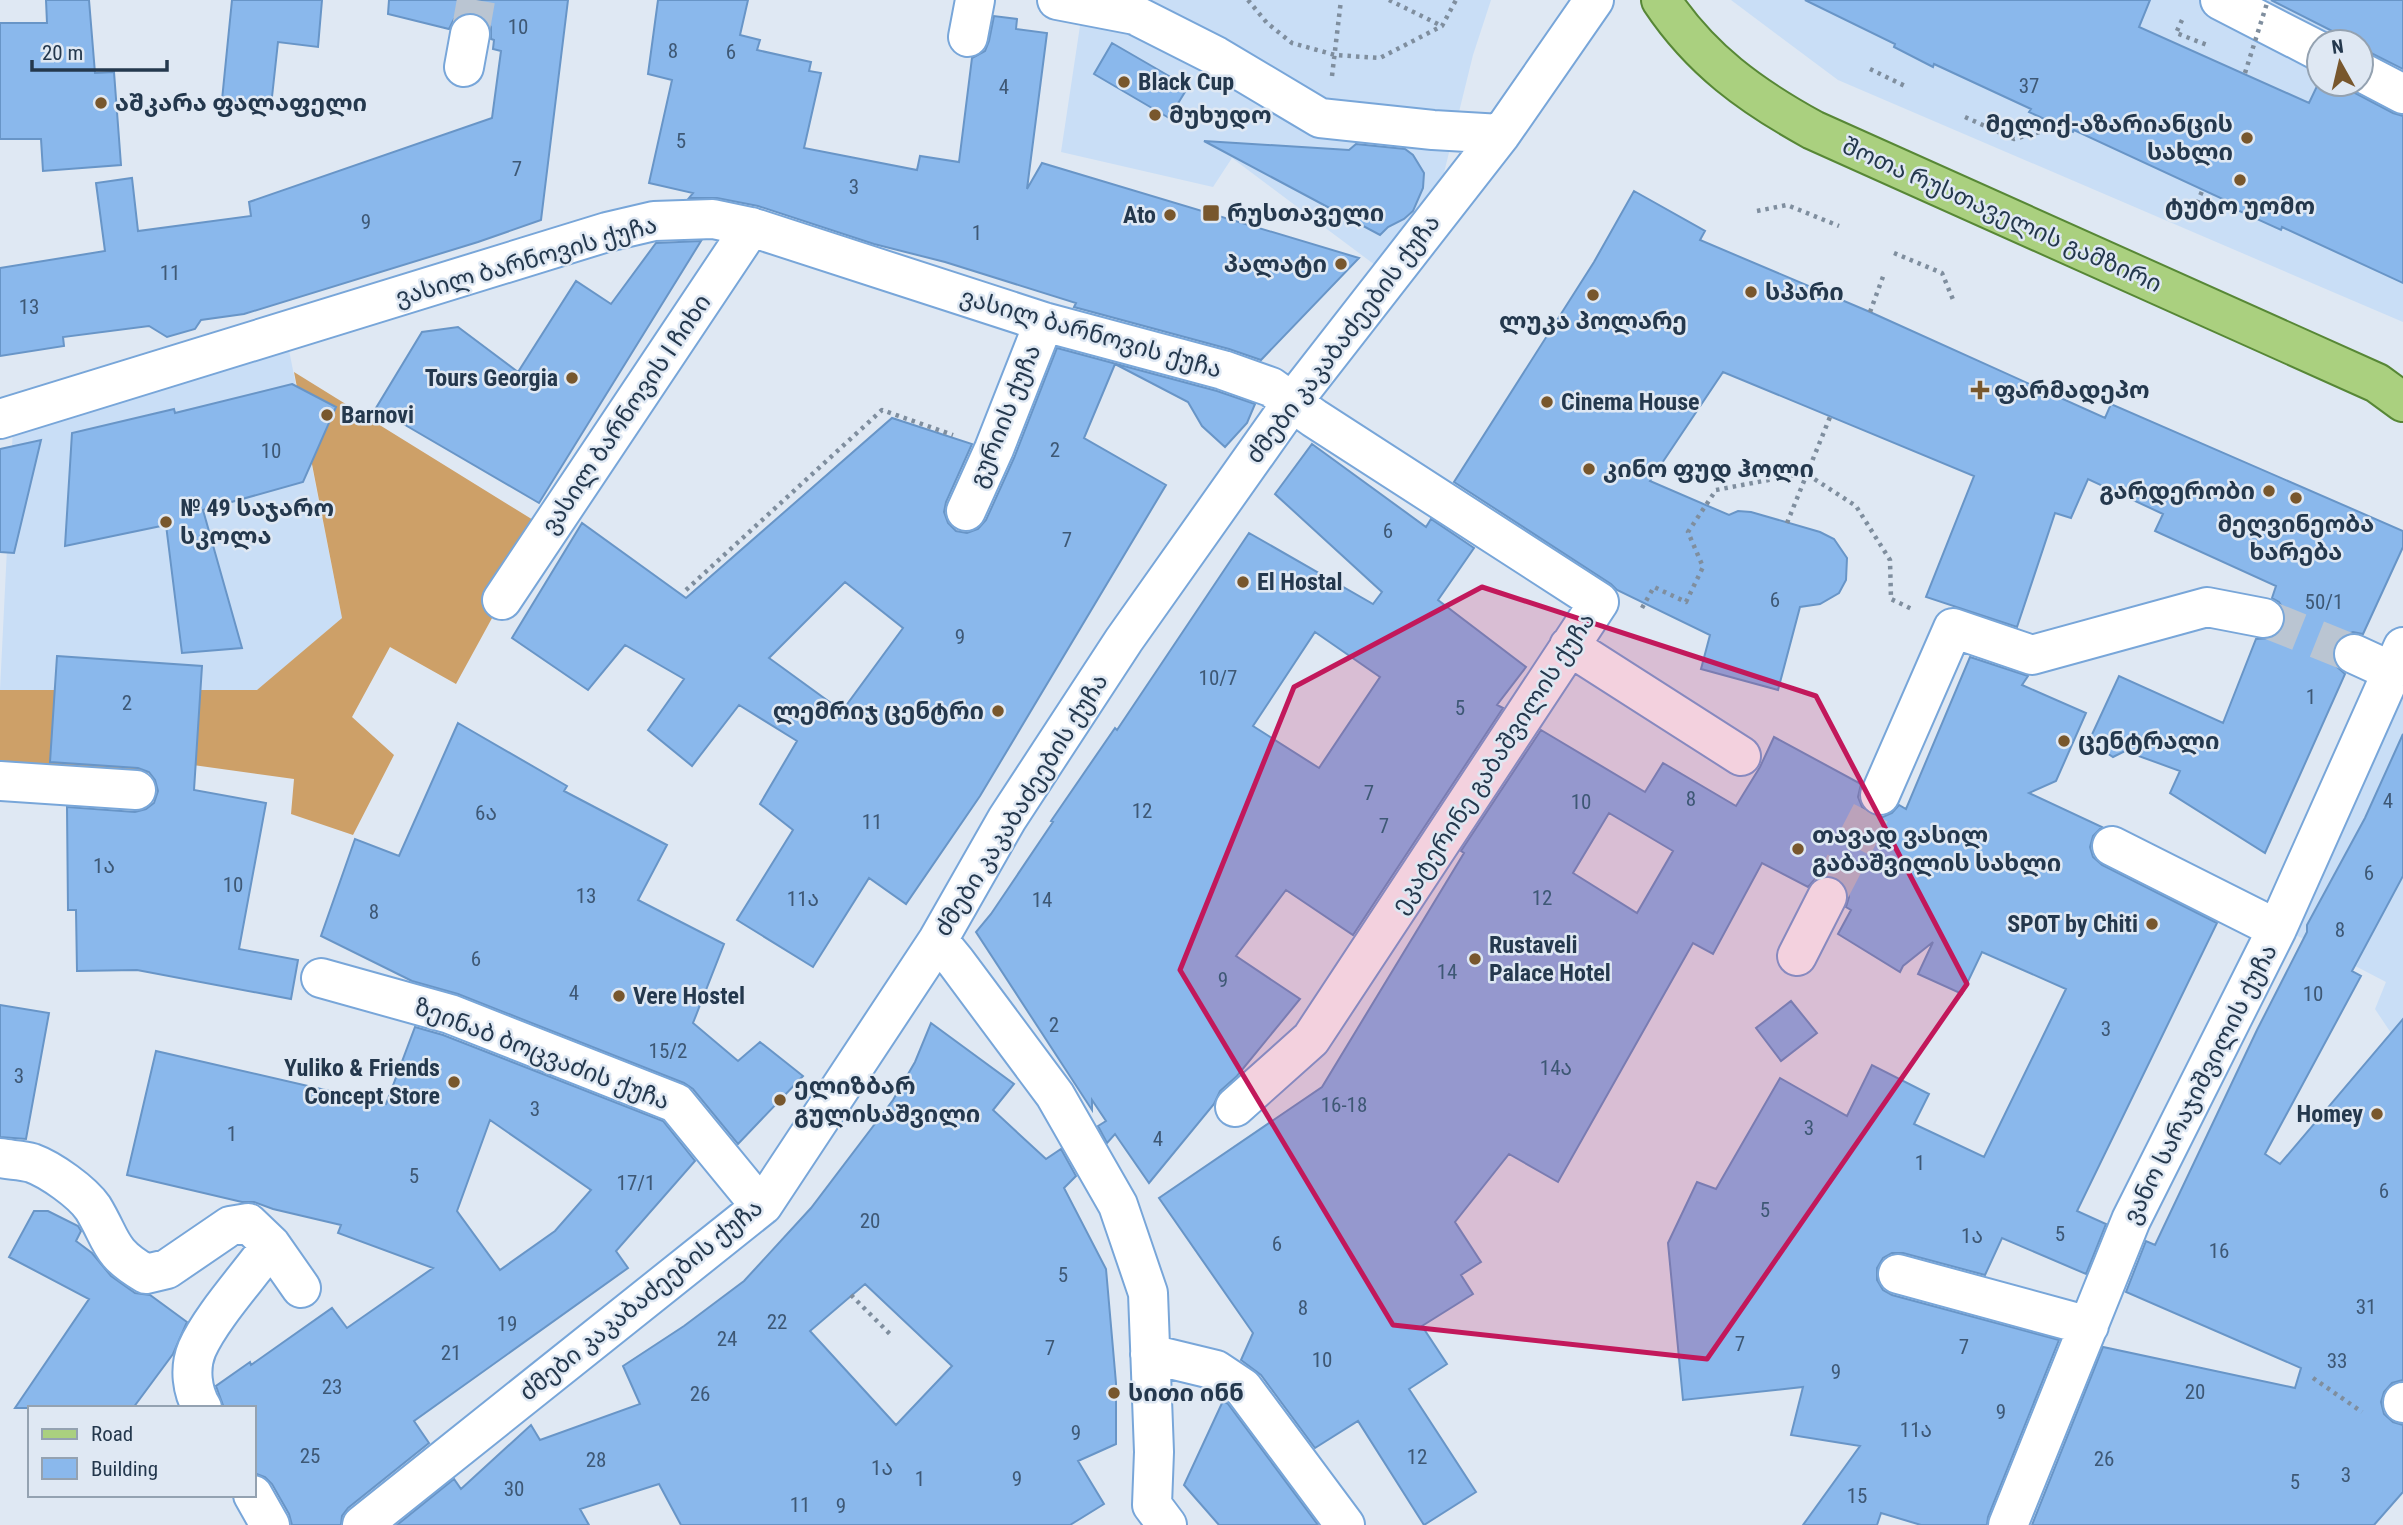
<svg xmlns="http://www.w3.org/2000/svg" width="2403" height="1525" font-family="'Roboto Condensed','Noto Sans Georgian',sans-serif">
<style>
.built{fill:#c9def6;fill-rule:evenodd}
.forest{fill:#cda068}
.building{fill:#8ab8ec;stroke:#6895c7;stroke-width:2;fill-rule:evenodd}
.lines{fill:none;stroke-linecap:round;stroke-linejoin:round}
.minor-tunnel{stroke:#bac5d2;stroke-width:38;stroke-dasharray:38 19;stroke-linecap:butt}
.minor-casing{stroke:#78a6d9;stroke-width:42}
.major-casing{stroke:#578736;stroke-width:42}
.path{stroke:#7f8e9e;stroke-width:4.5;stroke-dasharray:3.5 5;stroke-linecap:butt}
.minor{stroke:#fff;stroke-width:38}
.major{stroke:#aad07f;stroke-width:38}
.path-bridge{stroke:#7f8e9e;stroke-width:4.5;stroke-dasharray:3.5 5;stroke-linecap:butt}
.marked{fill:#c2185b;fill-opacity:0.2;stroke:#c2185b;stroke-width:5;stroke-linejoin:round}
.poi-dot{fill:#78572d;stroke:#dfe8f3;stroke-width:2.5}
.labels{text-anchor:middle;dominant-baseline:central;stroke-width:5;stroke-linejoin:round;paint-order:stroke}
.number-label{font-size:21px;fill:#3e5875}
.poi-label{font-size:24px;font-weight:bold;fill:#24384d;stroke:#dfe8f3;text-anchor:start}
.street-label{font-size:24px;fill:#24384d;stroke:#dfe8f3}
</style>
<rect width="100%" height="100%" fill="#dfe8f3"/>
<path class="built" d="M 1057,0 L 1491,0 L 1473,55 L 1442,181 L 1383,271 L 1232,158 L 1213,187 L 1061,152 L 1083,6 Z
M 1731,0 L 2403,0 L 2403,322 L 1838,80 ZM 2319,42 L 2361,42 L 2361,84 L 2319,84 Z
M 288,345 L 342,618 L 258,690 L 0,690 L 13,427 Z
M 2403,698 L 2403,1051 L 2375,1009 L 2386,982 L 2290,932 Z"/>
<path class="forest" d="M 294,372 L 538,523 L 497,609 L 456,684 L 390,647 L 352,717 L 394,755 L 353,835 L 291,814 L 294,779 L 157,760 L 141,782 L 0,769 L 0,690 L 257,690 L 342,618 Z"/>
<path class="building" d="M 46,0 L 89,0 L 95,73 L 114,72 L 121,165 L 43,171 L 41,139 L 0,139 L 0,23 L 47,23 Z
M 232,0 L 322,0 L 318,47 L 278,42 L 271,106 L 222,100 Z
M 389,0 L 568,0 L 541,220 L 478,242 L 244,314 L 201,320 L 195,329 L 167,337 L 149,326 L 63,337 L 64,346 L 0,356 L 0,268 L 105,251 L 96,183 L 132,178 L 138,231 L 251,216 L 249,202 L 492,118 L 501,51 L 493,49 L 494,40 L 491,39 L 491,27 L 485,18 L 475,13 L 463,13 L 454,19 L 449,29 L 388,14 Z
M 658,0 L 748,0 L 740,35 L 760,40 L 757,50 L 811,62 L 809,71 L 821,73 L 804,148 L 917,170 L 920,156 L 959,162 L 972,58 L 985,51 L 989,41 L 994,16 L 1017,19 L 1016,29 L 1047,33 L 1027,189 L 1042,163 L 1359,258 L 1261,360 L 1229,349 L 1074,307 L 1076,303 L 945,262 L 874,244 L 758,206 L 717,198 L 689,198 L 693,193 L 649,183 L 672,80 L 648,74 Z
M 1805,0 L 2150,0 L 2139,27 L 2309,103 L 2319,82 L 2319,84 L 2343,84 L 2351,91 L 2393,113 L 2403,116 L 2403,283 L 2282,227 L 2281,230 L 2237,210 L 2238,206 L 2074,130 L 2073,132 L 2029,112 L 2031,109 L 1934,64 L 1933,67 L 1894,47 L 1895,44 Z
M 2271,0 L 2403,0 L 2403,69 L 2371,53 L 2361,50 L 2361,42 L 2338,42 L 2342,36 Z
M 1112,43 L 1188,87 L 1169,118 L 1094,74 Z
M 1204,141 L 1349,150 L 1356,144 L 1405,149 L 1413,155 L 1424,173 L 1423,188 L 1413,211 L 1404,219 L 1388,227 L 1380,235 Z
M 1634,191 L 1705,231 L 1700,240 L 1870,312 L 2105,418 L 2111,404 L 2403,531 L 2403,547 L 2363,634 L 2353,632 L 2342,636 L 2334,646 L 2332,657 L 2336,666 L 2345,674 L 2265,853 L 2170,793 L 2180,771 L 2125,751 L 2113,757 L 2089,741 L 2119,676 L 2223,723 L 2256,639 L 2272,638 L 2280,633 L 2285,623 L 2284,610 L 2279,602 L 2272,598 L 2276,586 L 2155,531 L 2163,514 L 2088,479 L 2071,518 L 2055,513 L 2017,627 L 1926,597 L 1974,476 L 1723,372 L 1650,481 L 1729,515 L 1738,511 L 1751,512 L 1820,532 L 1834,539 L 1847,558 L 1846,580 L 1839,593 L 1820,604 L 1800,607 L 1778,690 L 1701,669 L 1710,635 L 1617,590 L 1611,584 L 1454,482 L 1594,262 Z
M 701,241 L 539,503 L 376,408 L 422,332 L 458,327 L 518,372 L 576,281 L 611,304 L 656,243 Z
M 1057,348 L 1217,391 L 1255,404 L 1247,423 L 1225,447 L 1202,426 L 1188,402 L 1115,364 L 1084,438 L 1166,485 L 980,796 L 906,904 L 869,878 L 813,967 L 737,920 L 793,830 L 760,804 L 797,741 L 739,705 L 692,766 L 648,730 L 684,679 L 625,645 L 588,690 L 512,638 L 582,523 L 686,598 L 892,418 L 972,444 L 946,502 L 944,512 L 948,523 L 956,531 L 967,533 L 978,529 L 986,520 L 1014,458 ZM 845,582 L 903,628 L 842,711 L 769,658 Z
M 292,384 L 336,407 L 303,482 L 203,510 L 242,648 L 182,653 L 166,525 L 65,546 L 72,433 L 174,409 L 175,413 Z
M 41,440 L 14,553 L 0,552 L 0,449 Z
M 1312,444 L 1426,527 L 1431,519 L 1474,548 L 1438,600 L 1526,667 L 1497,705 L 1503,708 L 1353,935 L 1286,890 L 1236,956 L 1300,999 L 1237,1076 L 1220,1091 L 1214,1104 L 1149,1183 L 1115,1134 L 1107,1143 L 1098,1126 L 1106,1121 L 1092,1100 L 1092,1110 L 976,932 L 991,914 L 1053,822 L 1051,821 L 1115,728 L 1117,730 L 1249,533 L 1373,604 L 1382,592 L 1275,494 ZM 1315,632 L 1380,677 L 1319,768 L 1253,726 Z
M 57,656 L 202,666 L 194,790 L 266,803 L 239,949 L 298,960 L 291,999 L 137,970 L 77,971 L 76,910 L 68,910 L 67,807 L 135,812 L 146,809 L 154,803 L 158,791 L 155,780 L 149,772 L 138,768 L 50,762 Z
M 1970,657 L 2028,676 L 2022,685 L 2086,713 L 2056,781 L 2029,793 L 2102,827 L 2093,836 L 2090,847 L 2093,857 L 2102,865 L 2217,923 L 2077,1211 L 2106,1224 L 2086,1274 L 2002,1238 L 1985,1275 L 1903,1253 L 1892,1253 L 1883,1258 L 1877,1268 L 1877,1280 L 1883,1290 L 1892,1295 L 2059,1340 L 1988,1517 L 1987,1525 L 1921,1525 L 1881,1513 L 1877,1525 L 1803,1525 L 1860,1446 L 1791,1435 L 1803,1387 L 1683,1400 L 1668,1243 L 1697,1182 L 1716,1189 L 1780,1078 L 1847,1116 L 1872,1065 L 1929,1094 L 1914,1124 L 1984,1157 L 2066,989 L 1982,952 L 1962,994 L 1918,974 L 1933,942 L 1903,966 L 1900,972 L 1838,934 L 1851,910 L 1846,907 L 1849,897 L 1846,886 L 1837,878 L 1825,875 L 1815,879 L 1808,887 L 1762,863 L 1713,954 L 1693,943 L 1558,1182 L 1509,1154 L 1455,1222 L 1481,1262 L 1461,1275 L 1473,1294 L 1422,1326 L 1447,1364 L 1409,1389 L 1476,1492 L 1424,1525 L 1358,1421 L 1315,1448 L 1261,1375 L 1241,1360 L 1253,1333 L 1159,1198 L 1322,1087 L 1464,853 L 1461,851 L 1541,730 L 1645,792 L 1663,763 L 1736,806 L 1760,767 L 1774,737 L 1861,784 L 1858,797 L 1862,807 L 1871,815 L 1883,817 L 1892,813 L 1899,805 L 1906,809 ZM 1609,813 L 1673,851 L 1637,913 L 1573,873 Z
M 458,723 L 567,786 L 564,791 L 667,845 L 638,900 L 724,944 L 693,1023 L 738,1061 L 760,1042 L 803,1076 L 738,1144 L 693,1089 L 684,1083 L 458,994 L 412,981 L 321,936 L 355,839 L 399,856 Z
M 2403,734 L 2403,876 L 2352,971 L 2361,976 L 2265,1154 L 2280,1164 L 2403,1019 L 2403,1380 L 2392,1383 L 2384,1392 L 2381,1402 L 2384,1414 L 2393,1422 L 2403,1425 L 2403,1492 L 2374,1525 L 2032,1525 L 2103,1347 L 2295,1388 L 2301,1368 L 2126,1292 L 2146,1241 L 2155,1245 L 2257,1030 L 2307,932 L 2307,925 L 2365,818 Z
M 1791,1001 L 1817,1033 L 1781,1061 L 1756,1028 Z
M 0,1005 L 49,1013 L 26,1139 L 0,1137 Z
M 931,1023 L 1014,1084 L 993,1110 L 1046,1159 L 1061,1149 L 1076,1176 L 1064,1188 L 1106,1269 L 1116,1383 L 1116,1444 L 1078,1461 L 1104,1504 L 1070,1525 L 681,1525 L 659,1484 L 580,1509 L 589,1525 L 397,1525 L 454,1479 L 461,1489 L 531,1425 L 540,1440 L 640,1404 L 623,1366 L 684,1326 L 744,1281 L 811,1208 L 893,1100 L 915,1062 ZM 865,1284 L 952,1366 L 896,1425 L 810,1331 Z
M 415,1027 L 443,1035 L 663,1121 L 695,1161 L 616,1251 L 628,1268 L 414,1421 L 429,1443 L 348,1508 L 342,1516 L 341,1525 L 292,1525 L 289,1514 L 272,1484 L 265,1477 L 254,1473 L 254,1408 L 224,1408 L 216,1386 L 250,1362 L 251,1365 L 332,1308 L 347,1328 L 433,1268 L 338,1233 L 341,1225 L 273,1209 L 254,1202 L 242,1202 L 127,1175 L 156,1051 L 386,1104 ZM 490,1120 L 591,1190 L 555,1231 L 500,1270 L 457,1211 Z
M 34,1211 L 48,1211 L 78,1226 L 81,1231 L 76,1241 L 92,1253 L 111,1276 L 135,1293 L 150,1295 L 187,1322 L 173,1354 L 133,1408 L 15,1408 L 89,1299 L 9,1257 Z
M 1223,1401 L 1228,1404 L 1318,1525 L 1219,1525 L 1184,1485 Z"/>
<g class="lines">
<path class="minor-tunnel" d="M 470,34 L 476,0
M 2264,618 L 2354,654
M 1827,897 L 1880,795"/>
<g class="minor-casing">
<path id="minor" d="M 1057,0 L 1135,15 L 1216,56 L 1320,118 L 1433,130 L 1501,134
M 2220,0 L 2319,51
M 968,37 L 975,0
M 464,67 L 470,34
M 2361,72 L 2403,94
M 0,419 L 607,232 L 654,221 L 713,219 L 751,227 L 1044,322 L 1223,370 L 1271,387 L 1314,418 L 1599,602 L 1311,1039 L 1235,1107
M 966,511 L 994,449 L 1044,322
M 502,600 L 751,227
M 1569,646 L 1741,756
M 2354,654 L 2391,671
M 0,781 L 136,790
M 1880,795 L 1953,628 L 2032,655 L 2207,607 L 2264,618
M 2112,846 L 2277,929
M 938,940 L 956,962 L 1055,1095 L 1118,1205 L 1148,1293 L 1154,1452 L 1152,1505 L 1167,1525
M 1797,956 L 1827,897
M 321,978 L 450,1014 L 676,1103 L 749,1192 L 763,1205
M 0,1158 C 10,1160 22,1160 32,1163 C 51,1170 82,1192 93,1208 C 113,1241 108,1252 146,1274 L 167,1269 L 230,1226 L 248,1223 L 271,1245 L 301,1288
M 1898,1274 L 2089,1326
M 1150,1354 L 1216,1370 L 1243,1388 L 1345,1525
M 2403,1402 L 2403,1403
M 202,1408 C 192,1391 189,1368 197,1349 C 211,1317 249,1276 271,1245
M 253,1495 L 270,1525
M 362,1525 L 763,1205 L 938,940 L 1007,819 L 1124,640 L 1293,401 L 1501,134 L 1594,0
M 2008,1525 L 2131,1220 L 2277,929 L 2403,647"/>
</g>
<g class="major-casing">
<path id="major" d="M 1661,0 C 1701,60 1751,96 1813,130 L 2377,383 L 2403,402"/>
</g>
<path class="path" d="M 1248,0 L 1267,23 L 1292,43 L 1335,55 L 1380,58 L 1442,26 L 1456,0
M 1389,0 L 1442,26
M 2182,20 L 2176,33 L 2210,46
M 1870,69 L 1905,86
M 1332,76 L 1341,0
M 1965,117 L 2014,139 L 2040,132
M 2197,203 L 2203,189
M 1757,211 L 1787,205 L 1839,226
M 1894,253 L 1942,273 L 1954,302
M 1870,312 L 1884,274
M 1787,523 L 1830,417
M 686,590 L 882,410 L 953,435
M 1642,608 L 1654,587 L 1686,602 L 1703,567 L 1688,532 L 1716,490 L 1805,473 L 1856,506 L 1890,560 L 1891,599 L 1914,610
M 851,1295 L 891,1335
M 2313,1378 L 2362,1412"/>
<use href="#minor" class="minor"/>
<use href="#major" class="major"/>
<path class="path-bridge" d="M 2245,73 L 2268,0"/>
</g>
<path class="marked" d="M 1482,587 L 1816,696 L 1967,984 L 1707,1359 L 1393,1325 L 1180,970 L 1294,687 Z"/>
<g class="poi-dot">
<circle cx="1124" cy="82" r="7"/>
<circle cx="101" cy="103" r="7"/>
<circle cx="1155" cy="115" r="7"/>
<circle cx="2247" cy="138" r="7"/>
<circle cx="2240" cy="180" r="7"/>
<rect x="1202" y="204" width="18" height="18" rx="3.5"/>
<circle cx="1170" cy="215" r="7"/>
<circle cx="1341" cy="264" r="7"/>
<circle cx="1751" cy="292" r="7"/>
<circle cx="1593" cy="295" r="7"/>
<circle cx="572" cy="378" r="7"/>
<path d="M1976.5 379.5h7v7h7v7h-7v7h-7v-7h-7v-7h7z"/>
<circle cx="1547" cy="402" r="7"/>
<circle cx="327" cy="415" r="7"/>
<circle cx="1589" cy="469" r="7"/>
<circle cx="2269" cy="491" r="7"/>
<circle cx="2296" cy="498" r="7"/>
<circle cx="166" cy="522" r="7"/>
<circle cx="1243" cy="582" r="7"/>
<circle cx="998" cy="711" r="7"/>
<circle cx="2064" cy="741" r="7"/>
<circle cx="1798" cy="849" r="7"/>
<circle cx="2152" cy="924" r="7"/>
<circle cx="1475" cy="959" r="7"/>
<circle cx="619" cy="996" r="7"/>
<circle cx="454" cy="1082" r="7"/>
<circle cx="780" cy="1100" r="7"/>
<circle cx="2377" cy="1114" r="7"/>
<circle cx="1114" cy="1393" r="7"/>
</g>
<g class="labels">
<g class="number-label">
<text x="518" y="27">10</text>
<text x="673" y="51">8</text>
<text x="731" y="52">6</text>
<text x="2029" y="86">37</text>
<text x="1004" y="87">4</text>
<text x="681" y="141">5</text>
<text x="517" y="169">7</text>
<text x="854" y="187">3</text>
<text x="366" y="222">9</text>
<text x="977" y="233">1</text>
<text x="170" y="273">11</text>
<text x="29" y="307">13</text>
<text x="1055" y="450">2</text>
<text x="271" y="451">10</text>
<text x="1388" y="531">6</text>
<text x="1067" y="540">7</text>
<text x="1775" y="600">6</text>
<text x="2324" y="602">50/1</text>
<text x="960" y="637">9</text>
<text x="1218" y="678">10/7</text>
<text x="2311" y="697">1</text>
<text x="127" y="703">2</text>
<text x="1460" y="708">5</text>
<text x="1369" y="793">7</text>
<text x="1691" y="799">8</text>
<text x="2388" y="801">4</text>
<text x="1581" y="802">10</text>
<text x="1142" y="811">12</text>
<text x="486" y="813">6ა</text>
<text x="872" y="822">11</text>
<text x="1384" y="826">7</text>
<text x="104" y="866">1ა</text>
<text x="2369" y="873">6</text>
<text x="233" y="885">10</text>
<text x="586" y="896">13</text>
<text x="1542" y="898">12</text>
<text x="803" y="899">11ა</text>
<text x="1042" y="900">14</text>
<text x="374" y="912">8</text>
<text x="2340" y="930">8</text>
<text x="476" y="959">6</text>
<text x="1447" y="972">14</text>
<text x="1223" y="980">9</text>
<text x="574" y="993">4</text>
<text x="2313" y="994">10</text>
<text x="1054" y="1025">2</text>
<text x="2106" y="1029">3</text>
<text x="668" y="1051">15/2</text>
<text x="1556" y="1068">14ა</text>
<text x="19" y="1076">3</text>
<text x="1344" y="1105">16-18</text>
<text x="535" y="1109">3</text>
<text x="1809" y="1128">3</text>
<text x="232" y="1134">1</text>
<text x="1158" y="1139">4</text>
<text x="1920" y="1163">1</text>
<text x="414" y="1176">5</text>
<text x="636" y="1183">17/1</text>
<text x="2384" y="1191">6</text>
<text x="1765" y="1210">5</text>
<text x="870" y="1221">20</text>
<text x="2060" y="1234">5</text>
<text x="1972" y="1236">1ა</text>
<text x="1277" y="1244">6</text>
<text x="2219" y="1251">16</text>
<text x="1063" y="1275">5</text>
<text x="2366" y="1307">31</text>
<text x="1303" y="1308">8</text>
<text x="777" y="1322">22</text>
<text x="507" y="1324">19</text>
<text x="727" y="1339">24</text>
<text x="1740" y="1344">7</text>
<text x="1964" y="1347">7</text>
<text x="1050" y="1348">7</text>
<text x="451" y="1353">21</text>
<text x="1322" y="1360">10</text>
<text x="2337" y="1361">33</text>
<text x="1836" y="1372">9</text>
<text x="332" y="1387">23</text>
<text x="2195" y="1392">20</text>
<text x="700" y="1394">26</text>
<text x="2001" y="1412">9</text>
<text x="1916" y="1430">11ა</text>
<text x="1076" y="1433">9</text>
<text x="310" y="1456">25</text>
<text x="1417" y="1457">12</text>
<text x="2104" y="1459">26</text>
<text x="596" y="1460">28</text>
<text x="882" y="1468">1ა</text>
<text x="2346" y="1475">3</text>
<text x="920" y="1479">1</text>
<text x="1017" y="1479">9</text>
<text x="2295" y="1482">5</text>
<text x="514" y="1489">30</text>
<text x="1857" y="1496">15</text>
<text x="800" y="1505">11</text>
<text x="841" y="1506">9</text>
</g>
<g class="poi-label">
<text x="1138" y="82">Black Cup</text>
<text x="115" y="103">აშკარა ფალაფელი</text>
<text x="1169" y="115">მუხუდო</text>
<text x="2233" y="124" text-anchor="end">მელიქ-აზარიანცის<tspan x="2233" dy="28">სახლი</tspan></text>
<text x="2240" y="206" text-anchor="middle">ტუტო უომო</text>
<text x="1227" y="213">რუსთაველი</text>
<text x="1156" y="215" text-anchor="end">Ato</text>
<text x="1327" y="264" text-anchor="end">პალატი</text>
<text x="1765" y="292">სპარი</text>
<text x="1593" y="321" text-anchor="middle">ლუკა პოლარე</text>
<text x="558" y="378" text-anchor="end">Tours Georgia</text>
<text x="1994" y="390">ფარმადეპო</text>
<text x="1561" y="402">Cinema House</text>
<text x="341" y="415">Barnovi</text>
<text x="1603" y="469">კინო ფუდ ჰოლი</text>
<text x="2255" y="491" text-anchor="end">გარდერობი</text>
<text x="180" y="508">№ 49 საჯარო<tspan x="180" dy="28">სკოლა</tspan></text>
<text x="2296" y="524" text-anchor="middle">მეღვინეობა<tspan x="2296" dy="28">ხარება</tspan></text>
<text x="1257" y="582">El Hostal</text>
<text x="984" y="711" text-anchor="end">ლემრიჯ ცენტრი</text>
<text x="2078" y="741">ცენტრალი</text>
<text x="1812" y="835">თავად ვასილ<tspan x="1812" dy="28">გაბაშვილის სახლი</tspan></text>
<text x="2138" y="924" text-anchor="end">SPOT by Chiti</text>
<text x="1489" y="945">Rustaveli<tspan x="1489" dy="28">Palace Hotel</tspan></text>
<text x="633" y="996">Vere Hostel</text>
<text x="440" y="1068" text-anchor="end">Yuliko &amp; Friends<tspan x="440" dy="28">Concept Store</tspan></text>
<text x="794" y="1086">ელიზბარ<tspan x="794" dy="28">გულისაშვილი</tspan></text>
<text x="2363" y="1114" text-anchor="end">Homey</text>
<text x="1128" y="1393">სითი ინნ</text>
</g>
<g class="street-label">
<text transform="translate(2002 215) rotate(24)">შოთა რუსთაველის გამზირი</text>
<text transform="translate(526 261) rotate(-16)">ვასილ ბარნოვის ქუჩა</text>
<text transform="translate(1091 333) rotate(16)">ვასილ ბარნოვის ქუჩა</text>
<text transform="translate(1343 339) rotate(-53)">ძმები კაკაბაძეების ქუჩა</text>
<text transform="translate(626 414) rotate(-56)">ვასილ ბარნოვის I ჩიხი</text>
<text transform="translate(1005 416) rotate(-68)">გურიის ქუჩა</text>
<text transform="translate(1493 763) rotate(-57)">ეკატერინე გაბაშვილის ქუჩა</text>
<text transform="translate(1021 805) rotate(-58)">ძმები კაკაბაძეების ქუჩა</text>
<text transform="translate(542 1054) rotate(21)">ზეინაბ ბოცვაძის ქუჩა</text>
<text transform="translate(2200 1084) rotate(-63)">ვანო სარაჯიშვილის ქუჩა</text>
<text transform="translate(641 1300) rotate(-39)">ძმები კაკაბაძეების ქუჩა</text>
</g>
</g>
<rect x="28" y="1406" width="228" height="91" fill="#dfe8f3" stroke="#94a2b1" stroke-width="2"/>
<rect x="42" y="1429" width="35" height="10" fill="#aad07f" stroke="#94a2b1" stroke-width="2"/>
<text x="91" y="1441" font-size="21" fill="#24384d">Road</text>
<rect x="42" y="1458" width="35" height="21" fill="#8ab8ec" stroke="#94a2b1" stroke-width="2"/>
<text x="91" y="1476" font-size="21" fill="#24384d">Building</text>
<g transform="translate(2340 63) rotate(352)"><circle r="33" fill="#dfe8f3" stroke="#94a2b1" stroke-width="2"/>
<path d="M0-5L12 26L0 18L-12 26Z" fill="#78572d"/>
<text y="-10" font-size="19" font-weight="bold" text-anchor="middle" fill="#24384d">N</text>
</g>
<path d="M32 60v10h135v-10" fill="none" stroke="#24384d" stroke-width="3.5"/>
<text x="42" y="60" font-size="21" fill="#24384d" stroke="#dfe8f3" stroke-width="5" paint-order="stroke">20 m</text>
</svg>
